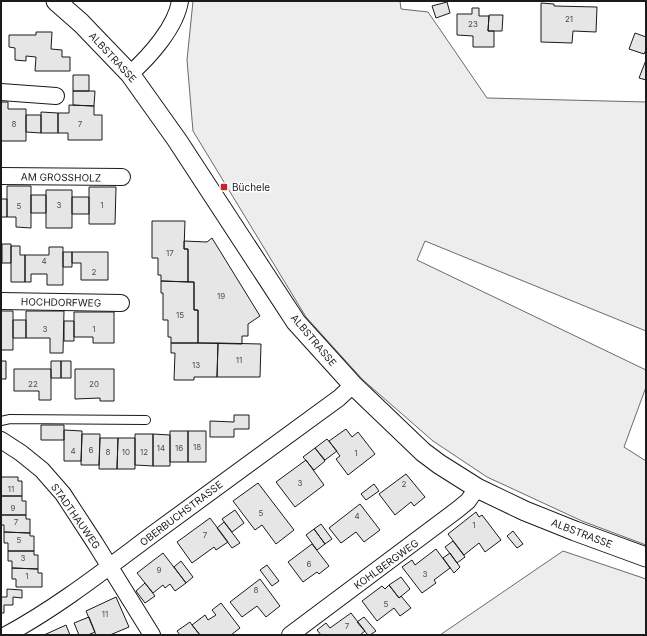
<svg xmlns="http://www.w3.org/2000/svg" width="647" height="636" font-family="Inter,sans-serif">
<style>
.built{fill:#ededed;stroke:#6a6a6a}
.building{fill:#e6e6e6;stroke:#1a1a1a}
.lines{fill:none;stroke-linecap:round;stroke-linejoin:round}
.service-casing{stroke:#1a1a1a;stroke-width:10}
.minor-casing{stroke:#1a1a1a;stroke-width:18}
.tertiary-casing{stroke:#1a1a1a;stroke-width:21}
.service{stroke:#fff;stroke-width:8}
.minor{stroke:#fff;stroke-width:16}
.tertiary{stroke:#fff;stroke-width:19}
.poi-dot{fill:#c62828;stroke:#fff;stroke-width:1.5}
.labels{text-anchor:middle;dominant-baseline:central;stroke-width:3;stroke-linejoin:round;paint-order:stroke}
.number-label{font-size:8px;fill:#4d4d4d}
.street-label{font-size:10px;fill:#1a1a1a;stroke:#fff}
.poi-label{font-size:10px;fill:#1a1a1a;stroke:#fff;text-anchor:start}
</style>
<rect width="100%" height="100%" fill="#fff"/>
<path class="built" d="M 193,1 L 400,1 L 401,9 L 428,12 L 487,98 L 646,102 L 646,331 L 425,241 L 417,260 L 646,370 L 646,387 L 624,447 L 646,461 L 646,545 L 582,521 L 487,477 L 433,441 L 363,380 L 306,317 L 193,131 L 187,60 Z
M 563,551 L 646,579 L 646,635 L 440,635 Z"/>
<path class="building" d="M 447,2 L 450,13 L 436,18 L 432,6 Z
M 541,3 L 554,4 L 554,6 L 597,7 L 596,32 L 573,31 L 572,43 L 541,42 Z
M 472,8 L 479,8 L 479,16 L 489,16 L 488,31 L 494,31 L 494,47 L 473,47 L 473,36 L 457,35 L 457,14 L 472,14 Z
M 489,15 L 503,15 L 502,31 L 488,31 Z
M 36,32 L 52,32 L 51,49 L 62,50 L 62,57 L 70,57 L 70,71 L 35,71 L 36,57 L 26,56 L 26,61 L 15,60 L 15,48 L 9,47 L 9,35 L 36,35 Z
M 635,33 L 646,37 L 646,50 L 644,54 L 629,49 Z
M 646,60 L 646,80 L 639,78 Z
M 73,75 L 89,75 L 89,91 L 73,91 Z
M 73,91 L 95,91 L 94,106 L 73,105 Z
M 1,102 L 8,102 L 8,109 L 26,109 L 26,141 L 1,141 Z
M 69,105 L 94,106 L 94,115 L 102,115 L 102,140 L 68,140 L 68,133 L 58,133 L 58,113 L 69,113 Z
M 41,112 L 58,113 L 58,133 L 41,133 Z
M 26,115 L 41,115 L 41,133 L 26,132 Z
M 7,186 L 31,186 L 31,228 L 16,227 L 16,217 L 7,217 Z
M 89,187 L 116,187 L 115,224 L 89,224 Z
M 46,190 L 72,190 L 72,228 L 46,228 Z
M 31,195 L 46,195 L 46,213 L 31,213 Z
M 72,197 L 89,197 L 89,214 L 72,214 Z
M 1,199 L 7,199 L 7,217 L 1,217 Z
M 152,221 L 185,221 L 184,249 L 188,249 L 188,282 L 161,281 L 161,275 L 158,275 L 158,258 L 152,258 Z
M 212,238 L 260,316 L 248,324 L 248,336 L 242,336 L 242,344 L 198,343 L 198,310 L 194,310 L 194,282 L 188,282 L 188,249 L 184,249 L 184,241 L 207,242 Z
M 2,244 L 11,244 L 11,263 L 2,263 Z
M 11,246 L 20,246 L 20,255 L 25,255 L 25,282 L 11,282 Z
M 49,247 L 63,247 L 63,285 L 47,285 L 47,274 L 31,274 L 31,282 L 25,282 L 25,255 L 49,255 Z
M 63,252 L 72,252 L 72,267 L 63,267 Z
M 72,252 L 108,252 L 108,280 L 81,280 L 81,263 L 72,263 Z
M 161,281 L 194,282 L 194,310 L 198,310 L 198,343 L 171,343 L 171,337 L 168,337 L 168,320 L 163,320 L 163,293 L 161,293 Z
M 1,311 L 13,311 L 13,350 L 1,350 Z
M 26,311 L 64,311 L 63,353 L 50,353 L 50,338 L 26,338 Z
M 74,312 L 114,312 L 114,343 L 93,343 L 93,337 L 74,337 Z
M 13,320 L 26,320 L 26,338 L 13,338 Z
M 64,321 L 74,321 L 74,341 L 64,341 Z
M 171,343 L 218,343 L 217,377 L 194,377 L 194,380 L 174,380 L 175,353 L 171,353 Z
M 218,343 L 261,344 L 260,377 L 217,377 Z
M 1,361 L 6,361 L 6,379 L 1,379 Z
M 51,361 L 61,361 L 61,378 L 51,378 Z
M 61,361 L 71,361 L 71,378 L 61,378 Z
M 14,369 L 51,369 L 51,400 L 39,400 L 39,391 L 14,391 Z
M 75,369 L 114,369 L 114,401 L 100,401 L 100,398 L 75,399 Z
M 234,415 L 249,415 L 249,429 L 234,429 L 234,437 L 210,437 L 210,421 L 234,422 Z
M 41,425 L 64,425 L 64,440 L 41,440 Z
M 346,429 L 352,437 L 358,432 L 375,454 L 348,475 L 336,459 L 340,456 L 329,441 Z
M 64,430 L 82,431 L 81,461 L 64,461 Z
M 170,431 L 188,431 L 188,462 L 170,462 Z
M 188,431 L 206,431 L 206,462 L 188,462 Z
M 82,434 L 100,434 L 99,465 L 81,465 Z
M 135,434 L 153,434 L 153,466 L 135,465 Z
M 153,434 L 170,435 L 170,466 L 153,466 Z
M 100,438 L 118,438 L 117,469 L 99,469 Z
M 118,438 L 135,438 L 135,469 L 117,469 Z
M 327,439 L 337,451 L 325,460 L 315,448 Z
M 315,448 L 325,461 L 314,470 L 303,457 Z
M 306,460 L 324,485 L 295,507 L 276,482 Z
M 406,474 L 425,497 L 414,506 L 411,502 L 395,515 L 379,494 Z
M 1,477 L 18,477 L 18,481 L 22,481 L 22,496 L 1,496 Z
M 258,483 L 294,530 L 276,544 L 262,525 L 255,530 L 233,501 Z
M 374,484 L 379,491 L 366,500 L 361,494 Z
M 1,496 L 22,496 L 22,501 L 26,501 L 26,515 L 1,515 Z
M 360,504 L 380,530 L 364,542 L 356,532 L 341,543 L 329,528 Z
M 235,510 L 244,523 L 232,532 L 222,519 Z
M 476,512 L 479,517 L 482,515 L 501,540 L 485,552 L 479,543 L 464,555 L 448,534 Z
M 1,515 L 26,515 L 26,519 L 30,519 L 30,533 L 4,532 L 4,525 L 1,525 Z
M 210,518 L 228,542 L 216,550 L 214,547 L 192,563 L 177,542 Z
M 224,522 L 240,543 L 232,548 L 217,528 Z
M 321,524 L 332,539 L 325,544 L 314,529 Z
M 314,529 L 325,544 L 317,550 L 306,535 Z
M 513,531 L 523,544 L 517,548 L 507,536 Z
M 4,532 L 30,533 L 30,536 L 34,536 L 34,551 L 8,551 L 8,543 L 4,543 Z
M 453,541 L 465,557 L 457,563 L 445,547 Z
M 312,544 L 329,566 L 319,574 L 317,572 L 303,582 L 288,562 Z
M 436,549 L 450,568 L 434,580 L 436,583 L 422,593 L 402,567 L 412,560 L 415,565 Z
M 8,551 L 34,551 L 34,555 L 38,555 L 38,569 L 12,568 L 12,561 L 8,561 Z
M 163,553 L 186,583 L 175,591 L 170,584 L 165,588 L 163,585 L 153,593 L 137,573 Z
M 450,553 L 460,567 L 454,573 L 443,558 Z
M 181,561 L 193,577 L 186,583 L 174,567 Z
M 267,565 L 279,581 L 272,586 L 260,570 Z
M 12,568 L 38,569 L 38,573 L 42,573 L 42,587 L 16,587 L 16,579 L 12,579 Z
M 401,577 L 410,589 L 399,598 L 389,585 Z
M 260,579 L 280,606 L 266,617 L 257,606 L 242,617 L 230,602 Z
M 145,583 L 155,596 L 145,603 L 136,591 Z
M 389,585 L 399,598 L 401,596 L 411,608 L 400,616 L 394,608 L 377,621 L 362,601 L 382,586 L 385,589 Z
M 7,589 L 22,590 L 22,598 L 13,597 L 13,605 L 4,605 L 4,613 L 1,613 L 1,597 L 7,597 Z
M 116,597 L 129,627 L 110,635 L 96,635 L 86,611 Z
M 221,603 L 240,628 L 231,635 L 200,635 L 192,625 L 205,615 L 208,620 L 216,615 L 212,610 Z
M 351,613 L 365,631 L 360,635 L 321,635 L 317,630 L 326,623 L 330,628 Z
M 89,617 L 95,632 L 88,635 L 79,635 L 74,623 Z
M 364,617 L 376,631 L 370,635 L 368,635 L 357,622 Z
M 190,622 L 192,625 L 200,635 L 180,635 L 177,631 Z
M 66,625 L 70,635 L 44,635 Z"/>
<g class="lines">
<g class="service-casing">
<path id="service" d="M 1,421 L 10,419 L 146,420"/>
</g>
<g class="minor-casing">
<path id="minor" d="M 130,74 C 150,56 176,27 180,1
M 1,92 L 56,96
M 1,176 L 122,177
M 1,301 L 121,303
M 1,440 L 21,453 L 42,470 L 63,494 L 95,543 L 152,635
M 6,635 C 58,607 106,569 153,534 C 215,488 277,443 339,398 L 353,385
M 290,635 L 457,510 L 468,501 L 477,488"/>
</g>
<g class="tertiary-casing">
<path id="tertiary" d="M 56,1 L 81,23 L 130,74 L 177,140 L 296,322 L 353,385 L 423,452 L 439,464 L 477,488 L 525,511 L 575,531 L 646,557"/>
</g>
<use href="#service" class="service"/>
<use href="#minor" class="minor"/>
<use href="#tertiary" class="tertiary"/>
</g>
<rect class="poi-dot" x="220" y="183" width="8" height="8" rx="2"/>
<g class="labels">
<g class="number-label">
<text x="569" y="19">21</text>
<text x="473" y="24">23</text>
<text x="14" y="124">8</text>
<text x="80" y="124">7</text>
<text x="59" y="205">3</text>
<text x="102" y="205">1</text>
<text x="19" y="206">5</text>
<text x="170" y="253">17</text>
<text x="44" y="261">4</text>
<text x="94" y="272">2</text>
<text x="221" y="296">19</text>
<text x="180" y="315">15</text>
<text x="45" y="329">3</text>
<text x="94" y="329">1</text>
<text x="239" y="360">11</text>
<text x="196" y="365">13</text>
<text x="33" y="384">22</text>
<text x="94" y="384">20</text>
<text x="197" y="447">18</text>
<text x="161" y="448">14</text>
<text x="179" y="448">16</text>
<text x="91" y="450">6</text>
<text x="73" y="451">4</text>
<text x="108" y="452">8</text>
<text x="126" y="452">10</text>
<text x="144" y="452">12</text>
<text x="356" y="453">1</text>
<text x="300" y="483">3</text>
<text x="404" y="484">2</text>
<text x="11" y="489">11</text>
<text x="13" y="508">9</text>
<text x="261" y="513">5</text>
<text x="357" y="516">4</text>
<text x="16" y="522">7</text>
<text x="474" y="525">1</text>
<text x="205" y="535">7</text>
<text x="19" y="540">5</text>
<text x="23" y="558">3</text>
<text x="309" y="564">6</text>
<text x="159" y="570">9</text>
<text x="425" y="574">3</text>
<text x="27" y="576">1</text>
<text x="256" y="590">8</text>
<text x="386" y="604">5</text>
<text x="105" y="614">11</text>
<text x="347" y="626">7</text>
</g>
<g class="street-label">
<text transform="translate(113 57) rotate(47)">ALBSTRASSE</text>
<text transform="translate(61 177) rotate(1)">AM GROSSHOLZ</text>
<text transform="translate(61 302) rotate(1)">HOCHDORFWEG</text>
<text transform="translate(314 340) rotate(50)">ALBSTRASSE</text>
<text transform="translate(181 513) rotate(-37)">OBERBUCHSTRASSE</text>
<text transform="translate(76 516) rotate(55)">STADTHAUWEG</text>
<text transform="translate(582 533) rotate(21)">ALBSTRASSE</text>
<text transform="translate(386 564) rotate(-36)">KOHLBERGWEG</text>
</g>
<g class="poi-label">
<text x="232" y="187">Büchele</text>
</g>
</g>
<rect width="647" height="636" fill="none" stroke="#1a1a1a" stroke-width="4"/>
</svg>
